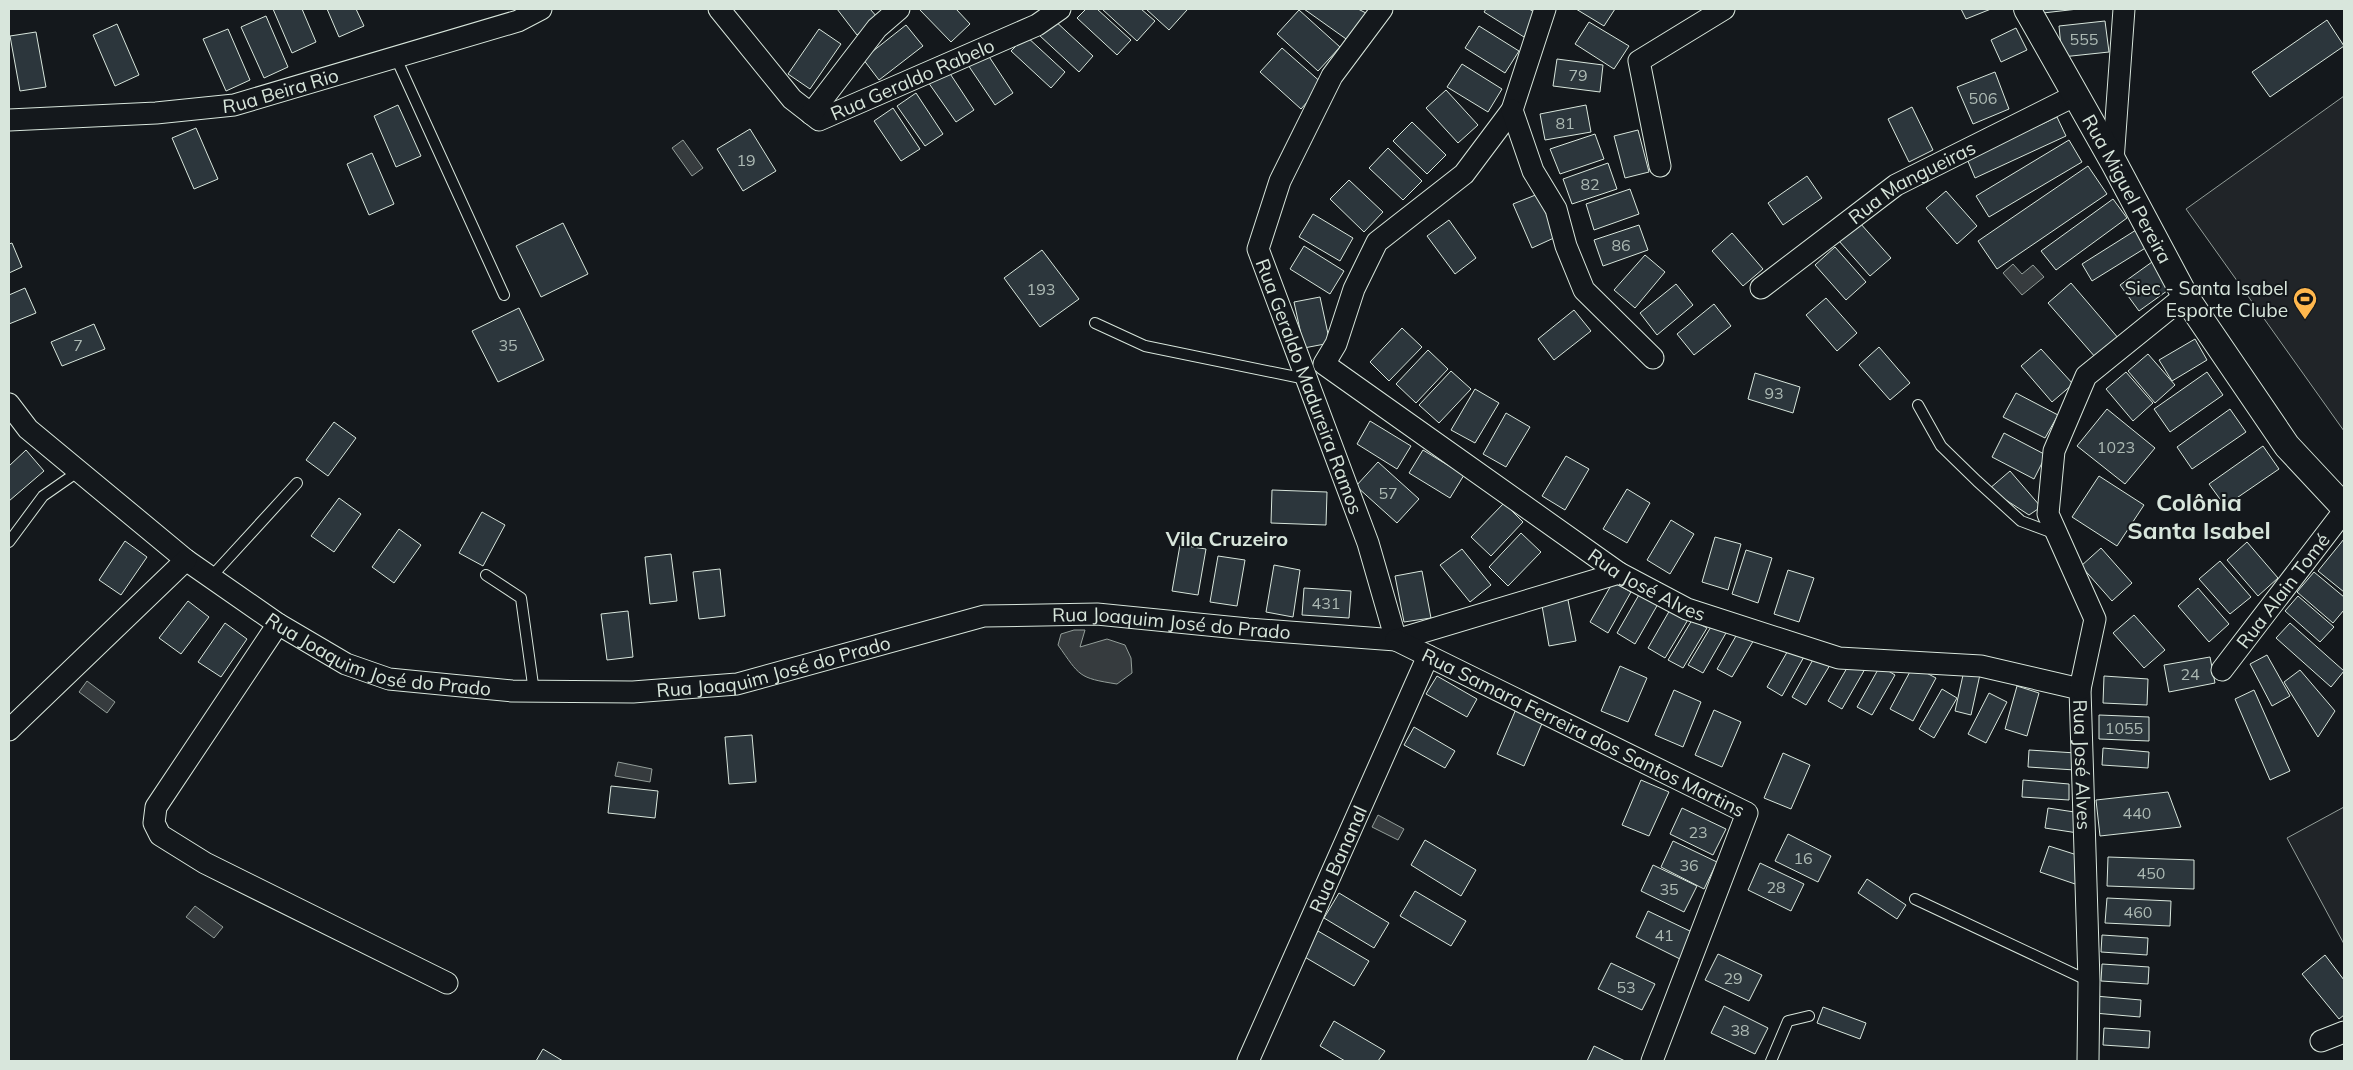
<svg xmlns="http://www.w3.org/2000/svg" width="2353" height="1070" font-family="Mulish,sans-serif">
<style>
.green{fill:#202428;stroke:#939e99}
.water{fill:#363b3e;stroke:#939e99}
.building{fill:#2c363c;stroke:#d8e6dc}
.lines{fill:none;stroke-linecap:round;stroke-linejoin:round}
.service-casing{stroke:#d8e6dc;stroke-width:12}
.minor-casing{stroke:#d8e6dc;stroke-width:23}
.tertiary-casing{stroke:#d8e6dc;stroke-width:28}
.service{stroke:#14181c;stroke-width:10}
.minor{stroke:#14181c;stroke-width:21}
.tertiary{stroke:#14181c;stroke-width:26}
.labels{text-anchor:middle;dominant-baseline:central;stroke-width:4;stroke-linejoin:round;paint-order:stroke}
.number-label{font-size:16px;fill:#adbab4}
.street-label{font-size:19px;fill:#d8e6dc;stroke:#14181c}
.poi-label{font-size:19px;fill:#d8e6dc;stroke:#14181c;text-anchor:end}
.neighbourhood-label{font-size:20px;font-weight:bold;fill:#d8e6dc;stroke:#14181c}
.district-label{font-size:24px;font-weight:bold;fill:#d8e6dc;stroke:#14181c}
</style>
<rect width="100%" height="100%" fill="#14181c"/>
<path class="green" d="M 2344,96 L 2344,431 L 2186,209 Z
M 2344,807 L 2344,944 L 2287,838 Z"/>
<path class="water" d="M 683,140 L 703,168 L 692,176 L 672,148 Z
M 2013,264 L 2022,274 L 2033,265 L 2044,277 L 2022,295 L 2003,273 Z
M 1074,630 L 1085,630 L 1080,647 L 1107,639 L 1125,645 L 1131,658 L 1132,673 L 1117,684 C 1078,678 1080,676 1058,645 L 1061,634 Z
M 87,681 L 115,702 L 107,713 L 79,692 Z
M 618,762 L 652,769 L 650,782 L 615,776 Z
M 1378,815 L 1404,829 L 1398,840 L 1372,827 Z
M 195,906 L 223,927 L 214,938 L 186,917 Z"/>
<path class="building" d="M 273,9 L 302,9 L 316,42 L 292,53 Z
M 327,9 L 356,9 L 364,26 L 339,37 Z
M 837,9 L 870,9 L 878,18 L 857,35 Z
M 919,9 L 956,9 L 970,24 L 951,42 Z
M 1086,9 L 1097,9 L 1131,40 L 1117,55 L 1077,18 Z
M 1102,9 L 1141,9 L 1155,21 L 1137,41 Z
M 1146,9 L 1186,9 L 1187,10 L 1169,30 Z
M 1304,9 L 1358,9 L 1366,13 L 1349,41 Z
M 1486,9 L 1529,9 L 1538,14 L 1524,37 L 1484,12 Z
M 1576,9 L 1615,9 L 1604,26 Z
M 1961,9 L 1991,9 L 1966,19 Z
M 2043,9 L 2078,9 L 2043,13 Z
M 1299,10 L 1340,47 L 1318,71 L 1277,34 Z
M 266,16 L 288,67 L 264,78 L 241,27 Z
M 1053,19 L 1093,56 L 1079,72 L 1039,35 Z
M 2327,20 L 2344,46 L 2270,97 L 2252,72 Z
M 2105,21 L 2109,52 L 2062,57 L 2059,26 Z
M 1589,22 L 1629,46 L 1614,69 L 1575,44 Z
M 117,24 L 139,75 L 115,86 L 93,35 Z
M 906,25 L 923,46 L 879,80 L 863,59 Z
M 1479,26 L 1519,51 L 1505,73 L 1465,48 Z
M 2016,28 L 2027,50 L 2001,62 L 1991,40 Z
M 228,29 L 250,80 L 226,91 L 203,39 Z
M 819,29 L 841,44 L 810,89 L 788,74 Z
M 36,32 L 46,87 L 20,91 L 10,36 Z
M 1026,36 L 1065,72 L 1051,88 L 1011,51 Z
M 1282,48 L 1323,84 L 1301,109 L 1260,72 Z
M 986,52 L 1013,93 L 995,105 L 968,65 Z
M 1557,59 L 1603,65 L 1600,92 L 1553,86 Z
M 1462,64 L 1502,89 L 1488,112 L 1447,87 Z
M 947,69 L 974,110 L 956,122 L 928,82 Z
M 1995,72 L 2009,109 L 1973,124 L 1957,87 Z
M 1446,90 L 1478,125 L 1458,143 L 1426,108 Z
M 916,93 L 943,134 L 925,146 L 897,106 Z
M 398,105 L 421,156 L 396,167 L 374,116 Z
M 1586,105 L 1591,132 L 1545,140 L 1540,114 Z
M 1912,107 L 1933,150 L 1909,162 L 1888,119 Z
M 893,108 L 920,149 L 901,161 L 874,121 Z
M 2057,117 L 2066,136 L 1975,178 L 1967,159 Z
M 1412,122 L 1446,155 L 1427,174 L 1393,141 Z
M 196,128 L 218,179 L 194,189 L 172,138 Z
M 750,129 L 776,171 L 743,191 L 717,149 Z
M 1638,130 L 1649,172 L 1625,178 L 1614,136 Z
M 1595,134 L 1604,159 L 1560,174 L 1550,149 Z
M 2069,140 L 2082,162 L 1989,217 L 1976,196 Z
M 1388,148 L 1422,181 L 1403,200 L 1369,168 Z
M 372,153 L 394,204 L 369,215 L 347,164 Z
M 1608,163 L 1617,189 L 1572,204 L 1563,179 Z
M 2088,166 L 2107,194 L 1997,269 L 1978,241 Z
M 1807,176 L 1822,198 L 1783,225 L 1768,203 Z
M 1349,180 L 1383,212 L 1364,232 L 1330,199 Z
M 1630,189 L 1639,214 L 1594,230 L 1586,204 Z
M 1946,191 L 1977,226 L 1957,244 L 1926,208 Z
M 1538,194 L 1556,237 L 1532,248 L 1513,204 Z
M 2113,199 L 2127,218 L 2056,270 L 2041,251 Z
M 1313,214 L 1353,238 L 1340,261 L 1299,237 Z
M 1449,220 L 1476,258 L 1455,274 L 1427,236 Z
M 563,223 L 588,274 L 541,297 L 516,246 Z
M 1860,223 L 1891,258 L 1870,276 L 1839,241 Z
M 1639,225 L 1648,250 L 1603,266 L 1594,240 Z
M 2136,230 L 2147,247 L 2092,281 L 2082,264 Z
M 1732,233 L 1763,269 L 1743,286 L 1712,251 Z
M 12,243 L 22,267 L 9,273 L 9,244 Z
M 1304,246 L 1344,271 L 1330,294 L 1290,269 Z
M 1835,247 L 1866,282 L 1846,300 L 1815,265 Z
M 1042,250 L 1079,299 L 1040,327 L 1004,278 Z
M 1645,255 L 1665,272 L 1635,308 L 1614,290 Z
M 2152,262 L 2171,288 L 2139,311 L 2120,285 Z
M 2071,283 L 2119,339 L 2096,358 L 2048,303 Z
M 1676,284 L 1693,305 L 1657,335 L 1640,313 Z
M 25,288 L 36,313 L 9,324 L 9,295 Z
M 1320,297 L 1330,343 L 1304,348 L 1294,302 Z
M 1826,298 L 1857,333 L 1837,351 L 1806,315 Z
M 1714,304 L 1731,326 L 1694,355 L 1677,334 Z
M 519,308 L 544,360 L 498,382 L 472,331 Z
M 1574,310 L 1591,331 L 1554,360 L 1538,339 Z
M 94,324 L 105,349 L 62,366 L 51,342 Z
M 1402,328 L 1422,347 L 1389,381 L 1370,362 Z
M 2195,339 L 2207,360 L 2172,381 L 2159,360 Z
M 1879,347 L 1910,383 L 1890,400 L 1859,365 Z
M 2041,349 L 2073,384 L 2052,402 L 2021,366 Z
M 1428,350 L 1448,369 L 1416,403 L 1396,384 Z
M 2148,354 L 2175,385 L 2155,403 L 2128,371 Z
M 1451,371 L 1471,389 L 1439,423 L 1419,405 Z
M 2126,372 L 2153,403 L 2133,421 L 2106,389 Z
M 2207,372 L 2223,395 L 2170,432 L 2154,409 Z
M 1755,373 L 1800,387 L 1793,413 L 1748,399 Z
M 1475,389 L 1499,403 L 1475,443 L 1451,430 Z
M 2016,393 L 2058,415 L 2045,438 L 2003,417 Z
M 2107,409 L 2155,448 L 2125,484 L 2077,446 Z
M 2230,409 L 2246,432 L 2192,469 L 2177,447 Z
M 1506,413 L 1530,427 L 1506,467 L 1483,454 Z
M 1370,421 L 1411,446 L 1397,469 L 1357,444 Z
M 334,422 L 356,438 L 328,476 L 306,460 Z
M 2004,433 L 2046,455 L 2034,479 L 1992,457 Z
M 2263,446 L 2279,469 L 2225,506 L 2209,484 Z
M 26,450 L 44,471 L 9,501 L 9,466 Z
M 1423,450 L 1464,475 L 1450,498 L 1409,473 Z
M 1566,456 L 1589,469 L 1565,510 L 1542,496 Z
M 1378,462 L 1419,499 L 1397,523 L 1356,486 Z
M 2010,471 L 2041,507 L 2029,515 L 1989,489 Z
M 2099,476 L 2144,505 L 2117,546 L 2072,517 Z
M 1627,489 L 1650,503 L 1627,543 L 1603,529 Z
M 1272,490 L 1327,492 L 1326,525 L 1271,523 Z
M 339,498 L 361,514 L 334,552 L 311,536 Z
M 1504,503 L 1523,522 L 1491,556 L 1471,537 Z
M 482,512 L 505,525 L 483,566 L 459,553 Z
M 1671,520 L 1694,534 L 1670,574 L 1647,560 Z
M 399,529 L 421,545 L 394,583 L 372,567 Z
M 1521,533 L 1541,552 L 1508,586 L 1489,567 Z
M 1715,537 L 1741,544 L 1728,590 L 1702,582 Z
M 2344,539 L 2344,592 L 2318,571 Z
M 125,541 L 147,557 L 121,595 L 99,580 Z
M 2247,542 L 2278,578 L 2258,596 L 2227,560 Z
M 1180,545 L 1206,549 L 1198,595 L 1172,591 Z
M 2101,548 L 2132,583 L 2112,601 L 2081,566 Z
M 1462,549 L 1491,585 L 1470,602 L 1440,565 Z
M 1746,550 L 1772,558 L 1758,603 L 1732,594 Z
M 671,554 L 677,601 L 650,604 L 645,557 Z
M 1218,556 L 1245,560 L 1237,606 L 1210,602 Z
M 2220,561 L 2251,597 L 2230,614 L 2199,579 Z
M 1274,565 L 1300,570 L 1293,617 L 1266,612 Z
M 720,569 L 725,616 L 699,619 L 693,572 Z
M 1788,570 L 1814,578 L 1799,622 L 1774,614 Z
M 1422,571 L 1431,618 L 1404,622 L 1395,576 Z
M 2314,572 L 2344,597 L 2344,610 L 2333,623 L 2297,592 Z
M 1613,582 L 1631,592 L 1608,633 L 1590,622 Z
M 1304,588 L 1351,591 L 1349,618 L 1302,615 Z
M 2198,588 L 2229,624 L 2209,642 L 2178,606 Z
M 1640,593 L 1658,604 L 1635,644 L 1617,633 Z
M 1567,595 L 1576,641 L 1549,646 L 1541,600 Z
M 2298,596 L 2334,627 L 2320,642 L 2285,611 Z
M 188,601 L 209,617 L 181,654 L 159,638 Z
M 1671,608 L 1689,618 L 1665,658 L 1648,648 Z
M 628,611 L 633,657 L 607,660 L 601,614 Z
M 2134,615 L 2165,650 L 2144,668 L 2113,633 Z
M 1692,620 L 1707,628 L 1683,668 L 1668,660 Z
M 225,623 L 247,639 L 221,677 L 198,662 Z
M 2290,623 L 2344,671 L 2331,687 L 2276,638 Z
M 1712,625 L 1726,633 L 1703,673 L 1688,665 Z
M 1740,629 L 1755,638 L 1732,677 L 1717,669 Z
M 1790,647 L 1805,655 L 1782,696 L 1767,687 Z
M 2267,655 L 2290,696 L 2272,706 L 2250,664 Z
M 1815,656 L 1830,665 L 1806,705 L 1792,697 Z
M 2210,657 L 2215,683 L 2169,692 L 2164,665 Z
M 1851,661 L 1865,669 L 1842,709 L 1828,701 Z
M 1620,666 L 1647,678 L 1628,722 L 1601,711 Z
M 1880,666 L 1895,675 L 1872,715 L 1857,707 Z
M 1913,666 L 1936,678 L 1913,721 L 1890,709 Z
M 1965,666 L 1981,670 L 1971,715 L 1955,711 Z
M 2300,670 L 2335,711 L 2318,737 L 2284,682 Z
M 1437,676 L 1477,699 L 1467,717 L 1426,694 Z
M 2104,676 L 2148,679 L 2147,705 L 2103,703 Z
M 2017,686 L 2039,693 L 2027,736 L 2005,729 Z
M 1942,689 L 1957,698 L 1934,738 L 1919,729 Z
M 1674,690 L 1701,702 L 1683,747 L 1655,735 Z
M 2254,690 L 2290,771 L 2270,780 L 2235,699 Z
M 1989,693 L 2007,702 L 1986,743 L 1968,734 Z
M 1516,709 L 1543,721 L 1524,766 L 1497,754 Z
M 1714,710 L 1741,722 L 1722,767 L 1695,755 Z
M 2099,715 L 2149,717 L 2149,741 L 2099,739 Z
M 1414,727 L 1455,751 L 1445,768 L 1404,745 Z
M 752,735 L 756,782 L 729,784 L 725,737 Z
M 2103,748 L 2149,752 L 2148,768 L 2102,765 Z
M 2029,750 L 2076,753 L 2075,770 L 2028,767 Z
M 1783,753 L 1810,765 L 1791,809 L 1764,798 Z
M 1641,780 L 1669,792 L 1649,836 L 1622,825 Z
M 2023,780 L 2069,784 L 2069,800 L 2022,797 Z
M 611,786 L 658,791 L 655,818 L 608,813 Z
M 2168,792 L 2181,827 L 2100,836 L 2096,800 Z
M 1682,808 L 1726,829 L 1713,855 L 1670,834 Z
M 2048,808 L 2081,813 L 2078,833 L 2045,828 Z
M 1788,834 L 1831,856 L 1818,882 L 1775,861 Z
M 1425,840 L 1476,870 L 1461,896 L 1411,865 Z
M 1673,841 L 1717,862 L 1704,889 L 1661,867 Z
M 2049,846 L 2077,855 L 2078,885 L 2040,872 Z
M 2108,857 L 2194,860 L 2194,889 L 2107,886 Z
M 1760,863 L 1804,884 L 1791,911 L 1748,890 Z
M 1653,865 L 1697,886 L 1684,912 L 1641,891 Z
M 1867,879 L 1906,905 L 1897,919 L 1858,893 Z
M 1415,891 L 1466,921 L 1451,946 L 1400,916 Z
M 1339,893 L 1389,923 L 1374,948 L 1324,918 Z
M 2107,898 L 2171,901 L 2170,926 L 2105,923 Z
M 1648,911 L 1692,932 L 1680,959 L 1636,937 Z
M 1318,931 L 1369,961 L 1354,986 L 1303,956 Z
M 2102,935 L 2148,938 L 2147,955 L 2101,952 Z
M 1718,954 L 1762,975 L 1749,1001 L 1705,980 Z
M 2325,955 L 2344,980 L 2344,1015 L 2339,1019 L 2302,974 Z
M 1611,963 L 1655,984 L 1642,1010 L 1598,989 Z
M 2102,964 L 2149,967 L 2148,984 L 2101,981 Z
M 2095,996 L 2141,1000 L 2140,1017 L 2094,1013 Z
M 1724,1006 L 1768,1028 L 1755,1054 L 1711,1033 Z
M 1823,1007 L 1866,1023 L 1860,1039 L 1817,1023 Z
M 1334,1021 L 1385,1051 L 1378,1061 L 1345,1061 L 1320,1046 Z
M 2104,1028 L 2150,1031 L 2149,1048 L 2103,1045 Z
M 1594,1046 L 1625,1061 L 1587,1061 Z
M 543,1049 L 563,1061 L 536,1061 Z"/>
<g class="lines">
<g class="service-casing">
<path id="service" d="M 396,58 L 504,295
M 1095,323 L 1145,346 L 1306,379
M 1918,405 L 1941,446 L 1977,481 L 2021,521 L 2056,534
M 9,542 L 43,496 L 79,471
M 486,575 L 521,598 L 534,692
M 211,577 L 297,483
M 1915,899 L 2089,981
M 1771,1061 L 1788,1021 L 1809,1016"/>
</g>
<g class="minor-casing">
<g id="minor">
<path id="s1" d="M 719,9 L 792,99 L 819,120 L 1037,25 L 1060,9"/>
<path id="s2" d="M 1382,9 L 1332,76 L 1280,181 L 1258,249 L 1368,543 L 1396,640"/>
<path id="s3" d="M 1545,9 L 1512,110 L 1464,174 L 1377,242 L 1354,289 L 1336,344 L 1324,364 L 1619,573 L 1687,609 L 1839,658 L 1981,666 L 2080,689 L 2089,981 L 2088,1061"/>
<path d="M 1512,110 L 1533,171 L 1556,209 L 1566,246 L 1584,290 L 1653,358"/>
<path d="M 811,114 L 877,28 L 899,9"/>
<path id="s4" d="M 9,120 L 156,113 L 234,105 L 518,21 L 541,9"/>
<path d="M 2113,161 L 2124,9"/>
<path d="M 1660,166 L 1639,61 L 1724,9"/>
<path id="s5" d="M 1761,288 L 1896,185 L 2076,95"/>
<path id="s6" d="M 9,404 L 28,429 L 186,560 L 278,624 L 346,664 L 389,679 L 512,691 L 633,692 L 737,684 L 984,616 L 1097,614 L 1248,629 L 1396,640 L 1619,573"/>
<path d="M 278,624 L 156,807 L 154,823 L 160,835 L 205,863 L 447,983"/>
<path id="s7" d="M 1396,640 L 1747,813 L 1652,1061"/>
<path id="s8" d="M 2222,670 L 2344,511"/>
<path d="M 2080,689 L 2095,619 L 2048,514 L 2054,451 L 2086,376 L 2185,296"/>
<path d="M 9,730 L 186,560"/>
<path d="M 2321,1041 L 2344,1032"/>
<path id="s9" d="M 1248,1061 L 1428,656"/>
</g>
</g>
<g class="tertiary-casing">
<g id="tertiary">
<path id="s10" d="M 2027,9 L 2113,161 L 2185,296 L 2287,446 L 2344,507"/>
</g>
</g>
<use href="#service" class="service"/>
<use href="#minor" class="minor"/>
<use href="#tertiary" class="tertiary"/>
</g>
<defs>
<g id="stadium-pin" transform="scale(1.25)"><path d="M0 17L-7.5 6A9.5 9.5 0 1 1 7.5 6Z" fill="#ffb74d" stroke="#14181c"/><path d="M0-5a6.5 5 0 1 0 0 10a6.5 5 0 1 0 0-10ZM-3.5-1.8h7v3.6h-7Z" fill="#111"/></g>
</defs>
<g fill-rule="evenodd">
<use href="#stadium-pin" x="2305" y="299"/>
</g>
<g class="labels">
<g class="number-label">
<text x="2084" y="39">555</text>
<text x="1578" y="75">79</text>
<text x="1983" y="98">506</text>
<text x="1565" y="123">81</text>
<text x="746" y="160">19</text>
<text x="1590" y="184">82</text>
<text x="1621" y="245">86</text>
<text x="1041" y="289">193</text>
<text x="78" y="345">7</text>
<text x="508" y="345">35</text>
<text x="1774" y="393">93</text>
<text x="2116" y="447">1023</text>
<text x="1388" y="493">57</text>
<text x="1326" y="603">431</text>
<text x="2190" y="674">24</text>
<text x="2124" y="728">1055</text>
<text x="2137" y="813">440</text>
<text x="1698" y="832">23</text>
<text x="1803" y="858">16</text>
<text x="1689" y="865">36</text>
<text x="2151" y="873">450</text>
<text x="1776" y="887">28</text>
<text x="1669" y="889">35</text>
<text x="2138" y="912">460</text>
<text x="1664" y="935">41</text>
<text x="1733" y="978">29</text>
<text x="1626" y="987">53</text>
<text x="1740" y="1030">38</text>
</g>
<g class="street-label">
<text stroke="none"><textPath href="#s1" startOffset="252">Rua Geraldo Rabelo</textPath></text>
<text stroke="none"><textPath href="#s4" startOffset="274">Rua Beira Rio</textPath></text>
<text stroke="none"><textPath href="#s5" startOffset="185">Rua Mangueiras</textPath></text>
<text stroke="none"><textPath href="#s10" startOffset="206">Rua Miguel Pereira</textPath></text>
<text stroke="none"><textPath href="#s2" startOffset="419">Rua Geraldo Madureira Ramos</textPath></text>
<text stroke="none"><textPath href="#s3" startOffset="822">Rua José Alves</textPath></text>
<text stroke="none"><textPath href="#s8" startOffset="100">Rua Alain Tomé</textPath></text>
<text stroke="none"><textPath href="#s6" startOffset="1266">Rua Joaquim José do Prado</textPath></text>
<text stroke="none"><textPath href="#s6" startOffset="456">Rua Joaquim José do Prado</textPath></text>
<text stroke="none"><textPath href="#s6" startOffset="861">Rua Joaquim José do Prado</textPath></text>
<text stroke="none"><textPath href="#s7" startOffset="209">Rua Samara Ferreira dos Santos Martins</textPath></text>
<text stroke="none"><textPath href="#s3" startOffset="1348">Rua José Alves</textPath></text>
<text stroke="none"><textPath href="#s9" startOffset="221">Rua Bananal</textPath></text>
</g>
<g class="poi-label">
<text x="2288" y="288">Siec - Santa Isabel<tspan x="2288" dy="22">Esporte Clube</tspan></text>
</g>
<g class="neighbourhood-label">
<text x="1227" y="538">Vila Cruzeiro</text>
</g>
<g class="district-label">
<text x="2199" y="502">Colônia<tspan x="2199" dy="28">Santa Isabel</tspan></text>
</g>
</g>
<rect width="2353" height="1070" fill="none" stroke="#d8e6dc" stroke-width="20"/>
</svg>
